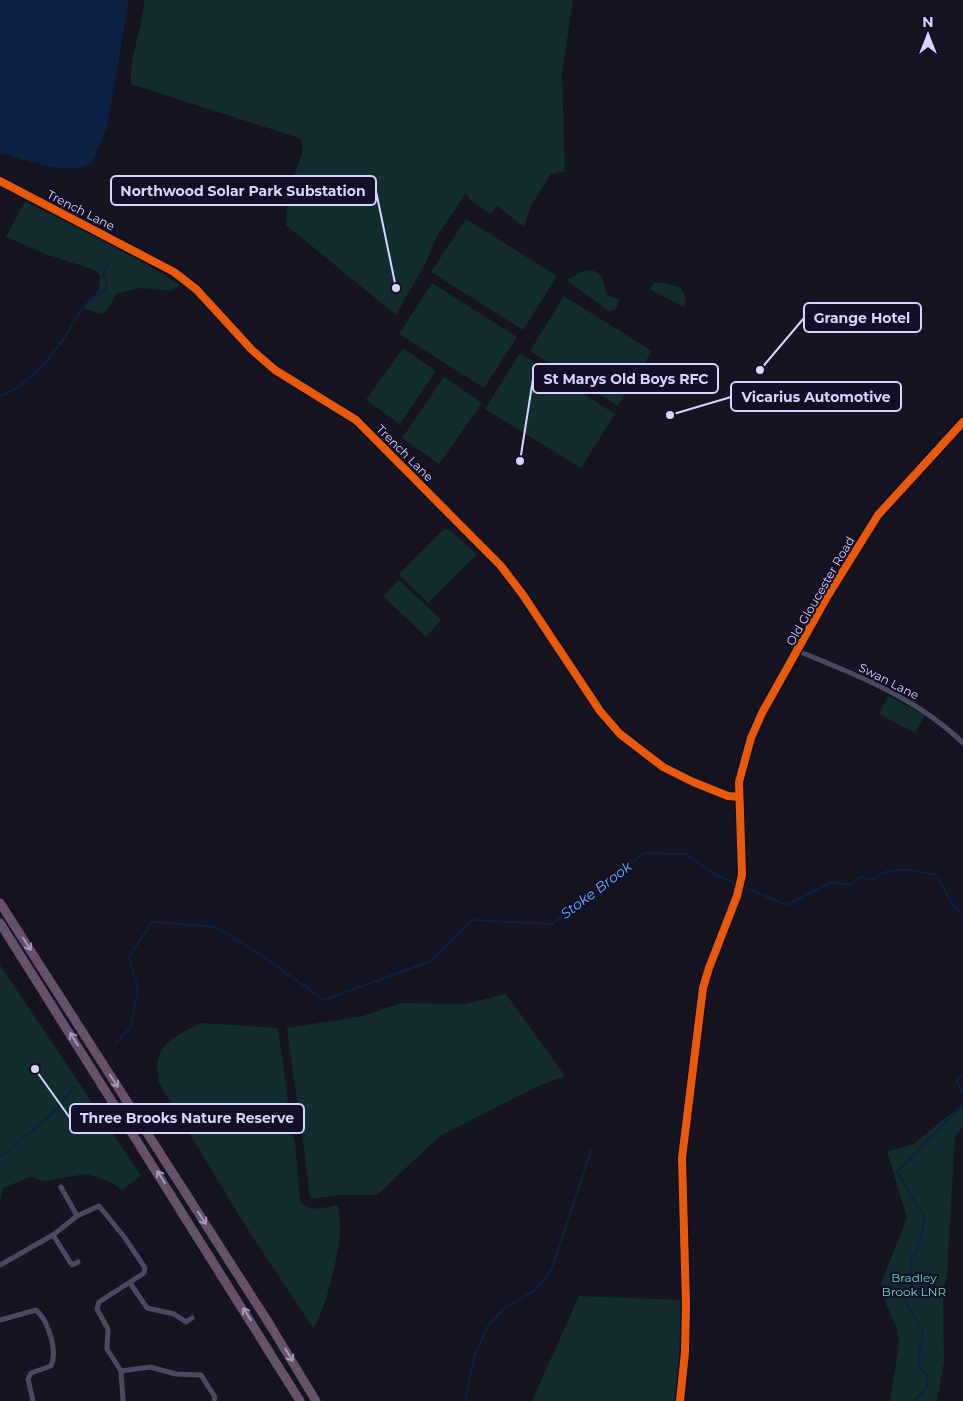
<svg xmlns="http://www.w3.org/2000/svg" width="963" height="1401" font-family="Montserrat,sans-serif">
<style>
.green{fill:#132c2d}
.water{fill:#0d2144}
.lines{fill:none;stroke-linecap:round;stroke-linejoin:round}
.stream{stroke:#0d2144;stroke-width:2}
.street{stroke:#4a4962;stroke-width:5}
.secondary{stroke:#575674;stroke-width:7}
.highway{stroke:#67516a;stroke-width:9}
.cycleway-casing{stroke:#130f26;stroke-width:11}
.cycleway{stroke:#e8590c;stroke-width:8}
.oneway{stroke:#a699bc}
.labels{text-anchor:middle;dominant-baseline:central;stroke-width:4.5;stroke-linejoin:round;paint-order:stroke}
.street-label{font-size:12px;fill:#d9d4ff;stroke:#130f26}
.park-label{font-size:12px;fill:#5fe0c0;stroke:#130f26}
.water-label{font-size:14px;font-style:italic;fill:#62b6ff;stroke:#130f26}
.leader{fill:none;stroke:#d9d4ff;stroke-width:2}
.callout-dot{fill:#d9d4ff;stroke:#130f26;stroke-width:2}
.callout{fill:#130f26;stroke:#d9d4ff;stroke-width:2}
.callout-label{font-size:14px;text-anchor:middle;font-weight:bold;fill:#d9d4ff}
</style>
<rect width="100%" height="100%" fill="#161421"/>
<path class="green" d="M 144,0 L 573,0 L 562,74 L 565,171 L 551,174 L 531,206 L 524,227 L 497,206 L 491,214 L 471,201 L 466,193 L 437,236 L 425,264 L 396,315 L 286,225 L 288,192 L 302,154 L 302,139 L 131,84 C 129,56 143,28 144,0 Z
M 25,201 L 137,258 L 180,285 L 171,291 L 141,288 L 117,293 L 109,308 L 102,314 L 83,308 L 99,290 L 100,276 L 95,270 L 45,254 L 6,237 Z
M 466,219 L 557,276 L 523,330 L 431,272 Z
M 585,270 L 594,271 L 602,277 L 607,295 L 620,300 L 615,310 L 609,311 L 566,280 Z
M 432,283 L 517,337 L 484,388 L 399,334 Z
M 654,283 L 663,283 L 680,287 L 686,297 L 684,307 L 651,290 L 650,288 Z
M 564,296 L 652,351 L 618,406 L 530,351 Z
M 403,348 L 436,371 L 400,424 L 366,400 Z
M 520,353 L 615,414 L 581,468 L 485,409 Z
M 444,377 L 482,403 L 439,464 L 402,438 Z
M 448,529 L 477,554 L 428,603 L 399,574 L 443,530 Z
M 399,580 L 441,620 L 426,637 L 383,596 Z
M 888,696 L 925,715 L 915,733 L 879,714 Z
M 0,965 L 141,1176 L 122,1190 L 109,1181 L 86,1174 L 44,1181 L 30,1177 L 3,1188 L 0,1204 Z
M 506,994 L 565,1076 L 538,1086 L 440,1136 L 377,1195 L 338,1195 L 310,1199 C 304,1141 294,1085 287,1028 L 363,1016 L 401,1003 L 465,1004 Z
M 201,1023 L 278,1028 L 288,1100 L 278,1114 L 295,1140 L 300,1200 C 307,1214 325,1207 338,1205 C 339,1214 340,1223 340,1232 C 340,1250 324,1316 313,1328 L 243,1222 L 159,1083 C 152,1044 171,1039 201,1023 Z
M 963,1104 L 963,1127 L 955,1137 L 947,1274 L 943,1295 L 944,1362 L 937,1401 L 890,1401 L 899,1343 L 897,1329 L 883,1297 L 881,1283 L 907,1218 L 887,1151 L 912,1145 Z
M 579,1296 L 683,1300 L 680,1401 L 532,1401 Z"/>
<path class="water" d="M 0,0 L 129,0 L 107,127 L 92,163 C 64,177 28,160 0,153 Z"/>
<g class="lines">
<path class="stream" d="M 0,396 C 25,387 48,361 63,340 C 76,321 82,300 105,291 L 107,282 L 103,274 L 107,265
M 741,886 L 787,905 L 833,882 L 851,885 L 860,877 L 873,880 C 889,863 914,872 935,874 C 947,890 946,900 963,915
M 116,1043 L 131,1027 L 138,989 L 129,957 L 152,922 L 216,927 L 261,955 L 324,1000 L 431,961 L 472,920 L 552,924 L 644,853 L 685,854 L 717,876 L 737,884
M 963,1077 L 956,1078 L 963,1095
M 0,1157 L 50,1116 L 75,1086
M 465,1401 L 475,1354 L 489,1324 L 506,1307 L 534,1291 L 551,1271 L 591,1150
M 914,1401 L 927,1387 L 927,1376 L 919,1367 L 918,1363 L 923,1331 L 902,1296 L 913,1286 L 910,1261 L 917,1250 L 925,1218 L 897,1172 L 963,1104"/>
<path class="street" d="M 798,651 C 857,675 917,698 963,743
M 61,1187 L 77,1216
M 53,1235 L 72,1265 L 78,1262
M 0,1265 L 53,1235 L 77,1216 L 99,1206 L 125,1238 L 145,1268 L 144,1273 L 99,1302 L 97,1309 L 108,1329 L 107,1349 L 121,1371 L 123,1401
M 130,1283 L 147,1308 L 174,1314 L 186,1322 L 192,1318
M 0,1320 L 36,1310 C 48,1320 58,1351 51,1366 L 31,1373 L 28,1379 L 33,1401
M 121,1371 L 150,1367 L 176,1374 L 201,1375 L 215,1397 L 214,1401"/>
<path class="secondary" d="M 0,181 L 174,272 L 196,289 L 252,350 L 275,370 L 356,420 L 501,566 L 523,595 L 600,711 L 620,734 L 663,767 L 693,782 L 728,796 L 739,797
M 680,1401 L 685,1352 L 686,1305 L 682,1158 L 703,988 L 709,968 L 737,896 L 742,875 L 739,782 L 751,738 L 762,713 L 827,597 L 878,515 L 963,422"/>
<path class="highway" d="M 0,903 L 270,1325 L 316,1401
M 0,923 L 300,1401"/>
<g class="cycleway-casing">
<path id="cycleway" d="M 0,181 L 174,272 L 196,289 L 252,350 L 275,370 L 356,420 L 501,566 L 523,595 L 600,711 L 620,734 L 663,767 L 693,782 L 728,796 L 739,797
M 680,1401 L 685,1352 L 686,1305 L 682,1158 L 703,988 L 709,968 L 737,896 L 742,875 L 739,782 L 751,738 L 762,713 L 827,597 L 878,515 L 963,422"/>
</g>
<use href="#cycleway" class="cycleway"/>
</g>
<defs><path id="oneway-shaft" d="M-6 0H5M1.5-3L5.5 0L1.5 3" fill="none" stroke-width="1.6" stroke-linecap="round" stroke-linejoin="round" transform="scale(1.25)"/></defs>
<g class="oneway">
<use href="#oneway-shaft" transform="translate(27 944) rotate(57)"/>
<use href="#oneway-shaft" transform="translate(74 1039) rotate(-122)"/>
<use href="#oneway-shaft" transform="translate(114 1081) rotate(57)"/>
<use href="#oneway-shaft" transform="translate(161 1177) rotate(-122)"/>
<use href="#oneway-shaft" transform="translate(202 1218) rotate(57)"/>
<use href="#oneway-shaft" transform="translate(247 1314) rotate(-122)"/>
<use href="#oneway-shaft" transform="translate(289 1355) rotate(59)"/>
</g>
<g class="labels">
<g class="street-label">
<text transform="translate(81 210) rotate(27)">Trench Lane</text>
<text transform="translate(405 453) rotate(45)">Trench Lane</text>
<text transform="translate(820 591) rotate(-60)">Old Gloucester Road</text>
<text transform="translate(889 681) rotate(27)">Swan Lane</text>
</g>
<g class="park-label">
<text x="914" y="1277">Bradley<tspan x="914" dy="14">Brook LNR</tspan></text>
</g>
<g class="water-label">
<text transform="translate(596 890) rotate(-37)">Stoke Brook</text>
</g>
</g>
<path class="leader" d="M396 288L376 191M760 370L804 318M520 461L533 379M670 415L731 397M35 1069L70 1118"/>
<g class="callout-dot">
<circle cx="396" cy="288" r="5"/>
<circle cx="760" cy="370" r="5"/>
<circle cx="520" cy="461" r="5"/>
<circle cx="670" cy="415" r="5"/>
<circle cx="35" cy="1069" r="5"/>
</g>
<g class="callout">
<rect x="111" y="176" width="265" height="29" rx="5"/>
<rect x="804" y="303" width="117" height="29" rx="5"/>
<rect x="533" y="364" width="185" height="29" rx="5"/>
<rect x="731" y="382" width="170" height="29" rx="5"/>
<rect x="70" y="1104" width="234" height="29" rx="5"/>
</g>
<g class="callout-label">
<text x="243" y="196">Northwood Solar Park Substation</text>
<text x="862" y="323">Grange Hotel</text>
<text x="626" y="384">St Marys Old Boys RFC</text>
<text x="816" y="402">Vicarius Automotive</text>
<text x="187" y="1123">Three Brooks Nature Reserve</text>
</g>
<g transform="translate(928 35)" stroke="#130f26" stroke-width="4" paint-order="stroke">
<path d="M0-4L9 19L0 12L-9 19Z" fill="#d9d4ff"/>
<text y="-8" font-size="14" font-weight="bold" text-anchor="middle" fill="#d9d4ff">N</text>
</g>
</svg>
